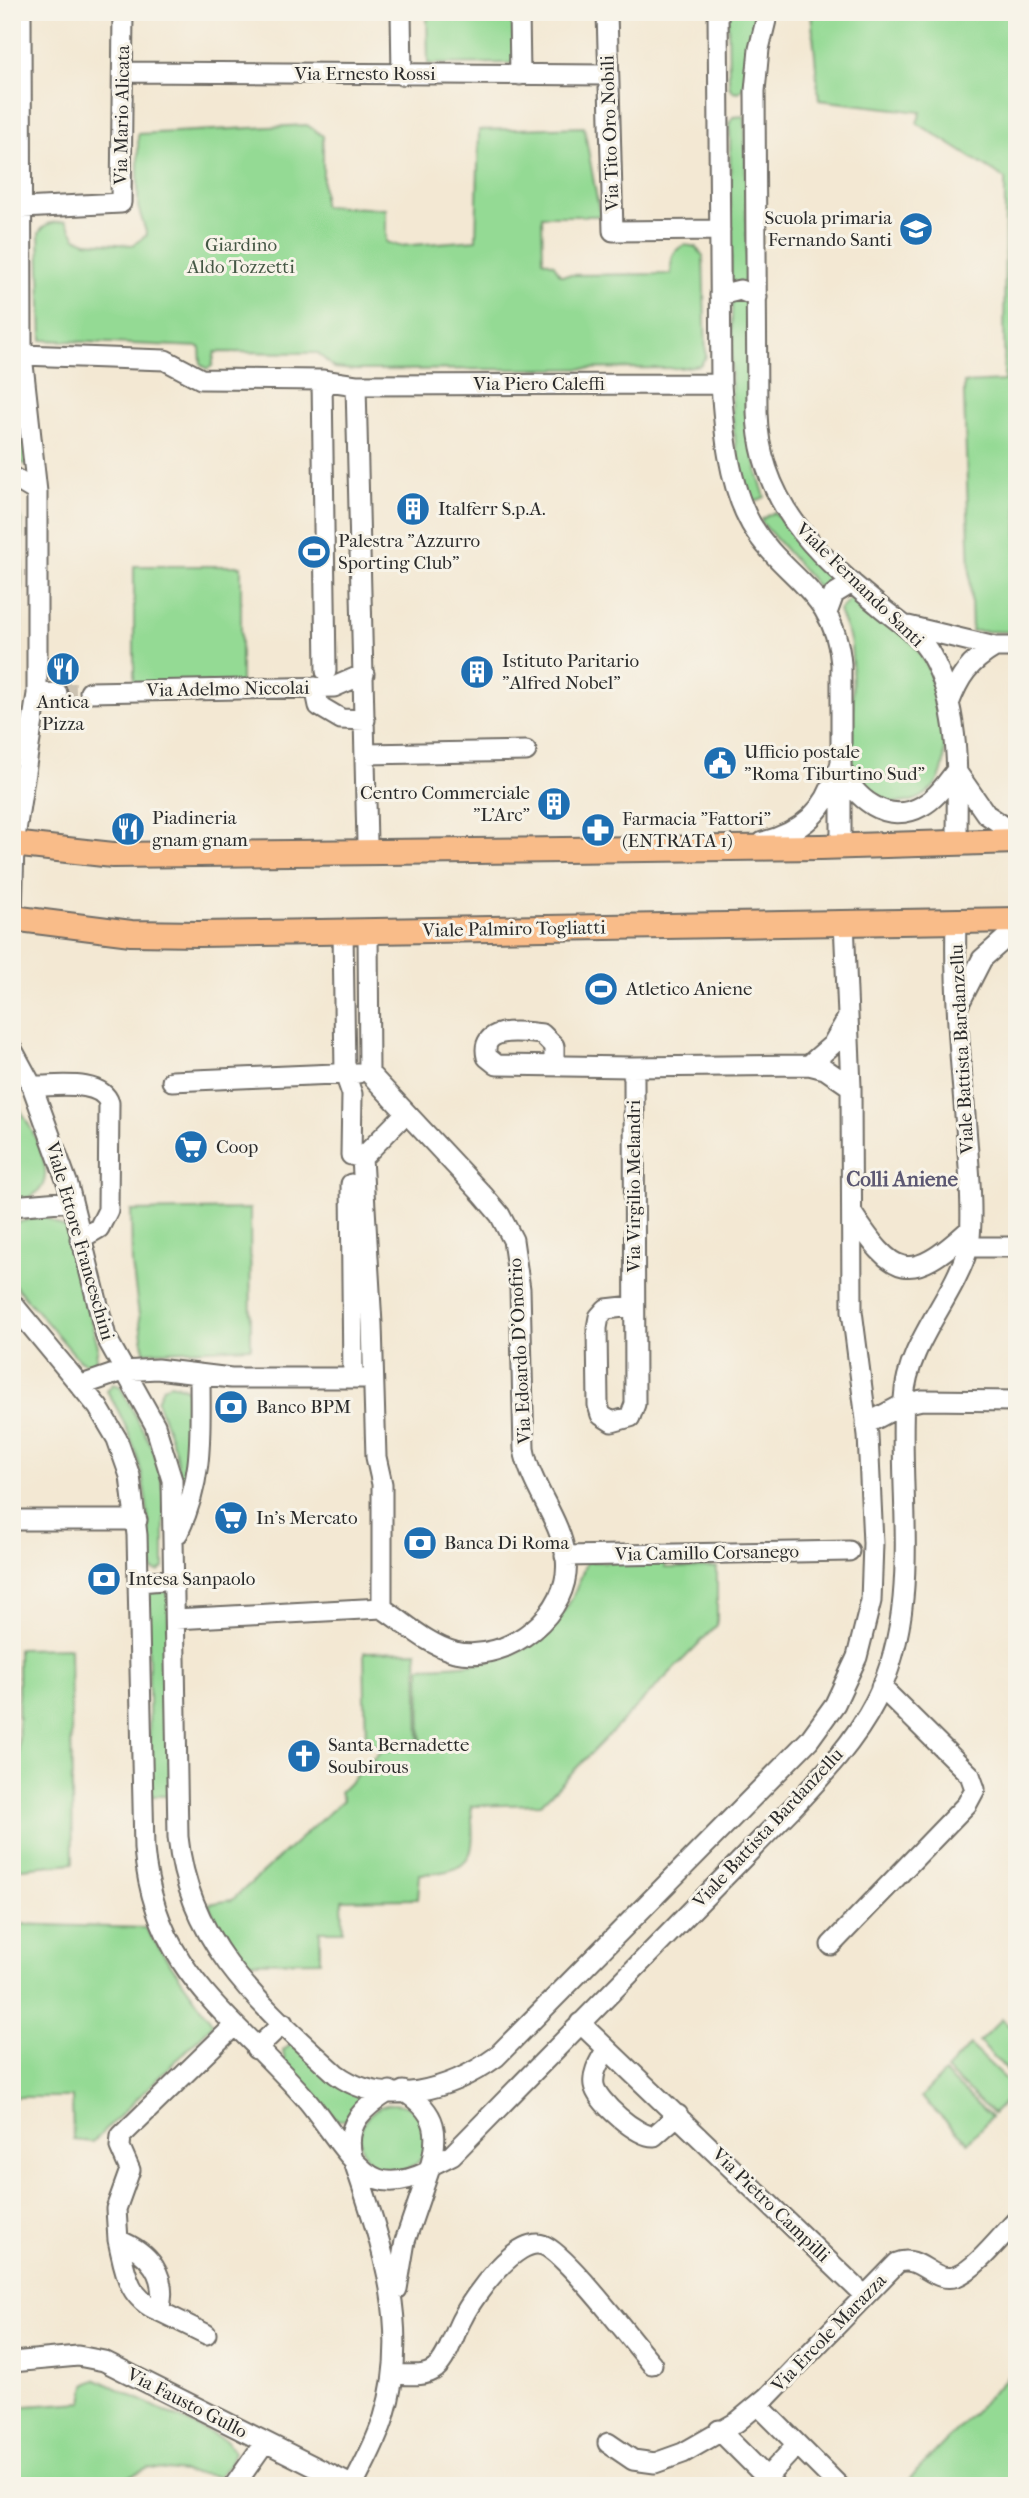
<svg xmlns="http://www.w3.org/2000/svg" width="1029" height="2498" font-family="'IM FELL French Canon',serif">
<style>
.green{fill:#94da94;stroke:#608260;stroke-width:2}
.lines{fill:none;stroke-linecap:round;stroke-linejoin:round}
.minor-tunnel{stroke:#cbc2b1;stroke-width:19;stroke-dasharray:19 10;stroke-linecap:butt}
.minor-casing{stroke:#716d66;stroke-width:23}
.major-casing{stroke:#716d66;stroke-width:28}
.minor{stroke:#fff;stroke-width:19}
.major{stroke:#f9bc89;stroke-width:24}
.labels{text-anchor:middle;dominant-baseline:central;stroke-width:6;stroke-linejoin:round;paint-order:stroke}
.street-label{font-size:19px;fill:#2b2b2b;stroke:#f7f3e8}
.poi-label{font-size:19px;fill:#2b2b2b;stroke:#f7f3e8;text-anchor:start}
.park-label{font-size:19px;fill:#455745;stroke:#f7f3e8}
.neighbourhood-label{font-size:21px;font-weight:bold;fill:#5c5872;stroke:#f7f3e8}
</style>
<rect width="100%" height="100%" fill="#f7f3e8"/>
<filter id="ink" filterUnits="userSpaceOnUse"><feTurbulence type="fractalNoise" baseFrequency=".0143" numOctaves="2"/><feDisplacementMap in="SourceGraphic" scale="14" xChannelSelector="R" yChannelSelector="G"/><feConvolveMatrix kernelMatrix="1 2 1 2 8 2 1 2 1" color-interpolation-filters="sRGB"/></filter>
<filter id="wash" filterUnits="userSpaceOnUse"><feTurbulence type="fractalNoise" baseFrequency=".00686" numOctaves="4" result="noise"/><feDisplacementMap in="SourceGraphic" scale="28" xChannelSelector="R" yChannelSelector="G"/><feGaussianBlur stdDeviation="1.57" result="paint"/><feColorMatrix in="noise" values="0 0 0 0 0 0 0 0 0 0 0 0 0 0 0 0 0 1.4 0 .05"/><feComposite in="paint" operator="in"/></filter>
<g filter="url(#wash)">
<rect width="100%" height="100%" fill="#f3e8d3"/>
<path class="green" d="M 427,12 L 514,12 L 515,63 L 428,64 Z
M 728,12 L 756,12 L 745,86 L 739,92 L 732,91 L 729,86 Z
M 811,12 L 1017,12 L 1017,632 L 972,631 L 964,395 L 964,383 L 1004,381 L 1005,179 L 917,123 L 921,112 L 819,100 Z
M 745,116 L 747,282 L 731,282 L 730,122 L 733,117 Z
M 307,125 L 323,136 L 323,206 L 386,209 L 386,242 L 399,246 L 476,240 L 479,130 L 584,127 L 600,216 L 542,216 L 543,260 L 554,264 L 560,275 L 671,274 C 671,261 671,249 686,245 L 696,247 L 703,256 L 706,357 L 700,365 L 680,368 L 355,370 L 334,368 L 318,353 L 215,352 L 212,366 L 207,369 L 201,364 L 200,347 L 42,340 L 39,233 C 46,222 53,222 66,221 L 76,238 L 86,242 L 133,245 L 147,235 L 138,207 L 138,134 Z
M 732,300 L 748,300 C 747,367 742,433 765,497 L 752,503 C 725,440 732,367 732,300 Z
M 12,386 L 14,386 L 27,465 L 12,459 Z
M 12,495 L 22,523 L 20,698 L 12,755 Z
M 774,512 L 837,581 L 824,594 L 763,524 L 761,520 Z
M 134,566 L 241,566 L 241,683 L 134,683 Z
M 852,597 C 874,614 905,631 921,655 C 937,678 953,753 939,779 C 920,814 868,809 854,773 C 851,764 852,751 852,741 C 852,709 854,676 851,645 C 849,632 842,622 839,610 Z
M 12,1095 C 28,1124 78,1197 12,1200 Z
M 250,1209 L 251,1347 L 144,1352 L 132,1264 L 131,1211 Z
M 43,1216 L 66,1229 L 98,1346 L 95,1362 L 87,1364 L 79,1360 L 12,1282 L 12,1224 Z
M 113,1384 L 120,1386 L 154,1451 L 164,1491 L 164,1568 L 159,1572 L 153,1571 C 146,1497 147,1457 107,1391 Z
M 170,1384 L 184,1387 L 191,1394 L 193,1481 L 186,1490 L 181,1488 L 175,1450 L 157,1401 L 163,1387 Z
M 665,1561 L 665,1568 L 717,1567 L 717,1625 L 541,1804 L 471,1806 C 475,1856 476,1872 420,1874 L 418,1899 L 342,1900 L 343,1931 L 320,1931 L 320,1961 L 246,1962 L 221,1930 L 208,1904 L 232,1900 L 343,1800 L 340,1792 L 382,1750 L 421,1748 L 420,1667 C 506,1666 559,1652 586,1562 Z
M 148,1592 L 168,1592 L 170,1796 L 150,1796 Z
M 70,1648 L 73,1863 L 12,1869 L 12,1773 L 19,1773 L 18,1649 Z
M 417,1651 L 419,1744 L 366,1745 L 364,1652 Z
M 12,1924 L 145,1928 L 213,2024 L 93,2142 L 73,2140 L 72,2097 L 12,2097 Z
M 1002,2019 L 1017,2034 L 1017,2080 L 979,2042 Z
M 290,2045 L 366,2095 L 346,2120 L 337,2120 L 285,2063 L 283,2051 Z
M 970,2045 L 1017,2090 L 993,2114 L 946,2070 Z
M 944,2073 L 991,2117 L 968,2142 L 921,2097 Z
M360 2138a34 34 0 1 1 68 0a34 34 0 1 1-68 0Z
M 1017,2367 L 1017,2486 L 906,2486 L 910,2478 Z
M 97,2379 L 227,2441 L 234,2452 L 229,2465 L 218,2476 L 149,2468 L 104,2486 L 12,2486 L 12,2407 L 83,2402 L 86,2385 Z"/>
</g>
<g filter="url(#ink)">
<g class="lines">
<path class="minor-tunnel" d="M 57,693 L 90,692"/>
<g class="minor-casing">
<path id="minor" d="M 401,12 L 402,75
M 519,12 L 520,75
M 607,12 L 613,231 L 720,230
M 718,12 L 721,384 C 724,429 728,483 751,524 C 783,579 835,589 841,664 L 841,847
M 768,12 L 759,49 L 755,91 L 757,412 C 759,499 813,552 877,604 C 895,620 919,633 931,655 C 962,710 957,782 957,843
M 123,72 L 607,75
M 22,208 L 121,203 L 123,12
M 720,295 L 740,290 L 757,297
M 22,355 L 165,360 L 201,379 L 322,380 L 356,385 L 721,384
M 322,380 L 326,671
M 356,385 L 367,843
M 12,477 L 37,492
M 827,613 L 834,594 L 852,583
M 908,626 L 995,647 L 1017,647
M 315,687 L 319,706 L 341,719 L 365,720
M 90,692 L 334,687 L 364,674
M 37,694 L 57,693
M 949,704 C 959,677 969,662 995,647
M 366,754 L 526,751
M 840,766 C 854,798 887,826 922,806 C 937,798 946,783 956,771 L 986,814 L 1017,835
M 763,842 C 800,833 826,811 836,773
M 12,919 L 14,844 L 37,694 L 37,492 L 22,355 L 21,12
M 343,931 L 345,1074 L 352,1094 L 351,1155 L 362,1158
M 368,931 L 369,1073 L 483,1195 L 500,1215 L 513,1240 L 520,1289 L 524,1449 C 531,1488 560,1517 566,1558 C 573,1613 507,1664 455,1652 C 428,1645 405,1623 382,1608 L 382,1484 L 376,1457 L 372,1324 L 362,1158 L 405,1114
M 960,1002 L 982,959 L 1017,928
M 12,1049 L 32,1086 L 68,1185 L 106,1337 L 155,1425 L 172,1480 L 178,1837 C 189,1945 261,2005 336,2074 C 385,2110 452,2089 496,2057 L 809,1740 L 835,1704 L 857,1657 L 871,1601 L 873,1543 L 868,1435 L 852,1311 L 851,1087 L 844,921
M 554,1065 L 554,1046 L 542,1034 C 522,1032 479,1025 487,1057 L 497,1065 L 631,1067
M 809,1065 L 832,1045 L 847,1019
M 172,1081 L 358,1073
M 32,1086 C 53,1087 101,1078 109,1103 L 108,1210 L 99,1228 L 80,1239
M 351,1184 L 353,1378
M 12,1206 L 72,1201
M 852,1213 C 894,1277 909,1285 969,1230
M 969,1247 L 1017,1247
M 12,1303 L 98,1407 L 117,1439 L 130,1476 L 137,1535 L 144,1849 C 155,1974 233,2014 307,2100 C 325,2121 353,2170 378,2179 C 394,2185 414,2178 429,2171 C 440,2134 438,2112 403,2091
M 633,1306 L 606,1309 L 599,1317 L 597,1328 L 598,1405 L 601,1415 L 612,1422 L 630,1417 L 635,1404 L 634,1079 L 631,1067 L 809,1065 L 825,1069 L 851,1087
M 82,1385 L 123,1371 L 157,1369 L 231,1378 L 373,1378
M 866,1424 L 904,1404 L 922,1400 L 1017,1401
M 12,1520 L 137,1520
M 178,1533 C 204,1478 200,1434 200,1375
M 565,1556 L 849,1551
M 139,1582 L 175,1579
M 175,1619 L 382,1608
M 831,1945 L 967,1804 L 975,1789 L 970,1775 L 881,1687
M 580,2023 L 864,2295
M 256,2049 L 283,2023
M 606,2050 C 600,2061 592,2072 594,2085 C 597,2102 638,2137 654,2136 L 678,2115
M 430,2166 L 452,2155 L 794,1806 C 824,1774 855,1741 875,1702 C 923,1607 898,1499 904,1399 C 907,1343 953,1300 968,1248 C 975,1224 968,1155 966,1127 C 960,1058 954,989 956,921
M 118,2240 C 125,2270 127,2298 159,2311 C 169,2276 149,2252 118,2240 L 116,2209 L 130,2170 L 120,2147 L 121,2136 L 234,2026
M 397,2289 L 405,2241 L 429,2171
M 159,2311 L 206,2334
M 12,2362 L 78,2356 L 104,2361 L 353,2486 C 364,2463 377,2441 384,2417 C 412,2328 381,2241 352,2156 C 344,2123 365,2106 390,2091
M 393,2374 C 406,2374 424,2378 435,2369 C 449,2357 454,2332 463,2317 C 473,2297 517,2235 543,2245 C 566,2253 632,2341 652,2364
M 758,2405 L 839,2486
M 719,2430 L 775,2486
M 608,2443 L 633,2460 L 655,2463 L 683,2453 L 737,2422 L 767,2397 L 897,2263 C 920,2253 933,2285 957,2276 C 976,2269 1002,2235 1017,2220
M 766,2478 L 797,2445
M 234,2486 L 265,2442"/>
</g>
<g class="major-casing">
<path id="major" d="M 12,844 L 113,855 L 821,847 L 1017,841
M 12,918 L 131,933 L 199,934 L 1017,920"/>
</g>
<use href="#minor" class="minor"/>
<use href="#major" class="major"/>
</g>
</g>
<defs>
<g id="school-disc" transform="scale(1.75)"><circle r="9.5" fill="#1f6fb2" stroke="#f7f3e8"/><path d="M0-5L7-2L0 1L-7-2ZM-4 1L0 2.5L4 1V4Q0 6-4 4Z" fill="#fff"/></g>
<g id="building-disc" transform="scale(1.75)"><circle r="9.5" fill="#1f6fb2" stroke="#f7f3e8"/><path d="M-4-6H4V6H1V3H-1V6H-4ZM-2.5-4.3h1.7v1.8h-1.7ZM.8-4.3h1.7v1.8H.8ZM-2.5-1h1.7V.8h-1.7ZM.8-1h1.7V.8H.8Z" fill="#fff"/></g>
<g id="stadium-disc" transform="scale(1.75)"><circle r="9.5" fill="#1f6fb2" stroke="#f7f3e8"/><path d="M0-5a6.5 5 0 1 0 0 10a6.5 5 0 1 0 0-10ZM-3.5-1.8h7v3.6h-7Z" fill="#fff"/></g>
<g id="restaurant-disc" transform="scale(1.75)"><circle r="9.5" fill="#1f6fb2" stroke="#f7f3e8"/><path d="M-5-6h1v4h1v-4h1v4h1v-4h1v5L-1.5 .5V6h-2V.5L-5-1ZM5-6V6H3V1.5H1.5Q1.5-4 5-6Z" fill="#fff"/></g>
<g id="civic-disc" transform="scale(1.75)"><circle r="9.5" fill="#1f6fb2" stroke="#f7f3e8"/><path d="M-.6-6.5H3V-4.5H.6V-3L4-1V1h2V6H-6V1h2V-1L-.6-3ZM-1.2 2.5V6h2.4V2.5Z" fill="#fff"/></g>
<g id="pharmacy-disc" transform="scale(1.75)"><circle r="9.5" fill="#1f6fb2" stroke="#f7f3e8"/><path d="M-2-6h4v4h4v4h-4v4h-4v-4h-4v-4h4Z" fill="#fff"/></g>
<g id="supermarket-disc" transform="scale(1.75)"><circle r="9.5" fill="#1f6fb2" stroke="#f7f3e8"/><path d="M-6-5.5h2.5l.6 2H6L4.5 2H-2.5L-4.4-4H-6ZM-1.5 3.2a1.3 1.3 0 1 0 .1 0ZM3 3.2a1.3 1.3 0 1 0 .1 0Z" fill="#fff"/></g>
<g id="bank-disc" transform="scale(1.75)"><circle r="9.5" fill="#1f6fb2" stroke="#f7f3e8"/><path d="M-6-4H6V4H-6ZM0-2.3a2.3 2.3 0 1 0 0 4.6a2.3 2.3 0 1 0 0-4.6Z" fill="#fff"/></g>
<g id="church-disc" transform="scale(1.75)"><circle r="9.5" fill="#1f6fb2" stroke="#f7f3e8"/><path d="M-1.2-6h2.4v3.5h3.3v2.4h-3.3V6h-2.4V-.1h-3.3v-2.4h3.3Z" fill="#fff"/></g>
</defs>
<g fill-rule="evenodd">
<use href="#school-disc" x="916" y="229"/>
<use href="#building-disc" x="413" y="509"/>
<use href="#stadium-disc" x="314" y="552"/>
<use href="#restaurant-disc" x="63" y="669"/>
<use href="#building-disc" x="477" y="672"/>
<use href="#civic-disc" x="720" y="763"/>
<use href="#building-disc" x="554" y="804"/>
<use href="#restaurant-disc" x="128" y="829"/>
<use href="#pharmacy-disc" x="598" y="830"/>
<use href="#stadium-disc" x="601" y="989"/>
<use href="#supermarket-disc" x="191" y="1147"/>
<use href="#bank-disc" x="231" y="1407"/>
<use href="#supermarket-disc" x="231" y="1518"/>
<use href="#bank-disc" x="420" y="1543"/>
<use href="#bank-disc" x="104" y="1579"/>
<use href="#church-disc" x="304" y="1756"/>
</g>
<g class="labels">
<g class="street-label">
<text x="365" y="74">Via Ernesto Rossi</text>
<text transform="translate(122 115) rotate(-89)">Via Mario Alicata</text>
<text transform="translate(610 133) rotate(-92)">Via Tito Oro Nobili</text>
<text x="539" y="384">Via Piero Caleffi</text>
<text transform="translate(860 585) rotate(44)">Viale Fernando Santi</text>
<text transform="translate(228 689) rotate(-1)">Via Adelmo Niccolai</text>
<text transform="translate(514 929) rotate(-1)">Viale Palmiro Togliatti</text>
<text transform="translate(962 1049) rotate(-93)">Viale Battista Bardanzellu</text>
<text transform="translate(634 1186) rotate(-90)">Via Virgilio Melandri</text>
<text transform="translate(80 1241) rotate(74)">Viale Ettore Franceschini</text>
<text transform="translate(520 1351) rotate(-93)">Via Edoardo D'Onofrio</text>
<text transform="translate(707 1553) rotate(-1)">Via Camillo Corsanego</text>
<text transform="translate(768 1828) rotate(-47)">Viale Battista Bardanzellu</text>
<text transform="translate(771 2205) rotate(44)">Via Pietro Campilli</text>
<text transform="translate(829 2333) rotate(-46)">Via Ercole Marazza</text>
<text transform="translate(187 2403) rotate(27)">Via Fausto Gullo</text>
</g>
<g class="poi-label">
<text x="892" y="218" text-anchor="end">Scuola primaria<tspan x="892" dy="22">Fernando Santi</tspan></text>
<text x="438" y="509">Italferr S.p.A.</text>
<text x="338" y="541">Palestra "Azzurro<tspan x="338" dy="22">Sporting Club"</tspan></text>
<text x="502" y="661">Istituto Paritario<tspan x="502" dy="22">"Alfred Nobel"</tspan></text>
<text x="63" y="702" text-anchor="middle">Antica<tspan x="63" dy="22">Pizza</tspan></text>
<text x="744" y="752">Ufficio postale<tspan x="744" dy="22">"Roma Tiburtino Sud"</tspan></text>
<text x="530" y="793" text-anchor="end">Centro Commerciale<tspan x="530" dy="22">"L'Arc"</tspan></text>
<text x="152" y="818">Piadineria<tspan x="152" dy="22">gnam gnam</tspan></text>
<text x="622" y="819">Farmacia "Fattori"<tspan x="622" dy="22">(ENTRATA 1)</tspan></text>
<text x="626" y="989">Atletico Aniene</text>
<text x="216" y="1147">Coop</text>
<text x="256" y="1407">Banco BPM</text>
<text x="256" y="1518">In's Mercato</text>
<text x="444" y="1543">Banca Di Roma</text>
<text x="128" y="1579">Intesa Sanpaolo</text>
<text x="328" y="1745">Santa Bernadette<tspan x="328" dy="22">Soubirous</tspan></text>
</g>
<g class="park-label">
<text x="241" y="245">Giardino<tspan x="241" dy="22">Aldo Tozzetti</tspan></text>
</g>
<g class="neighbourhood-label">
<text x="902" y="1179">Colli Aniene</text>
</g>
</g>
<rect width="1029" height="2498" fill="none" stroke="#f7f3e8" stroke-width="42"/>
</svg>
